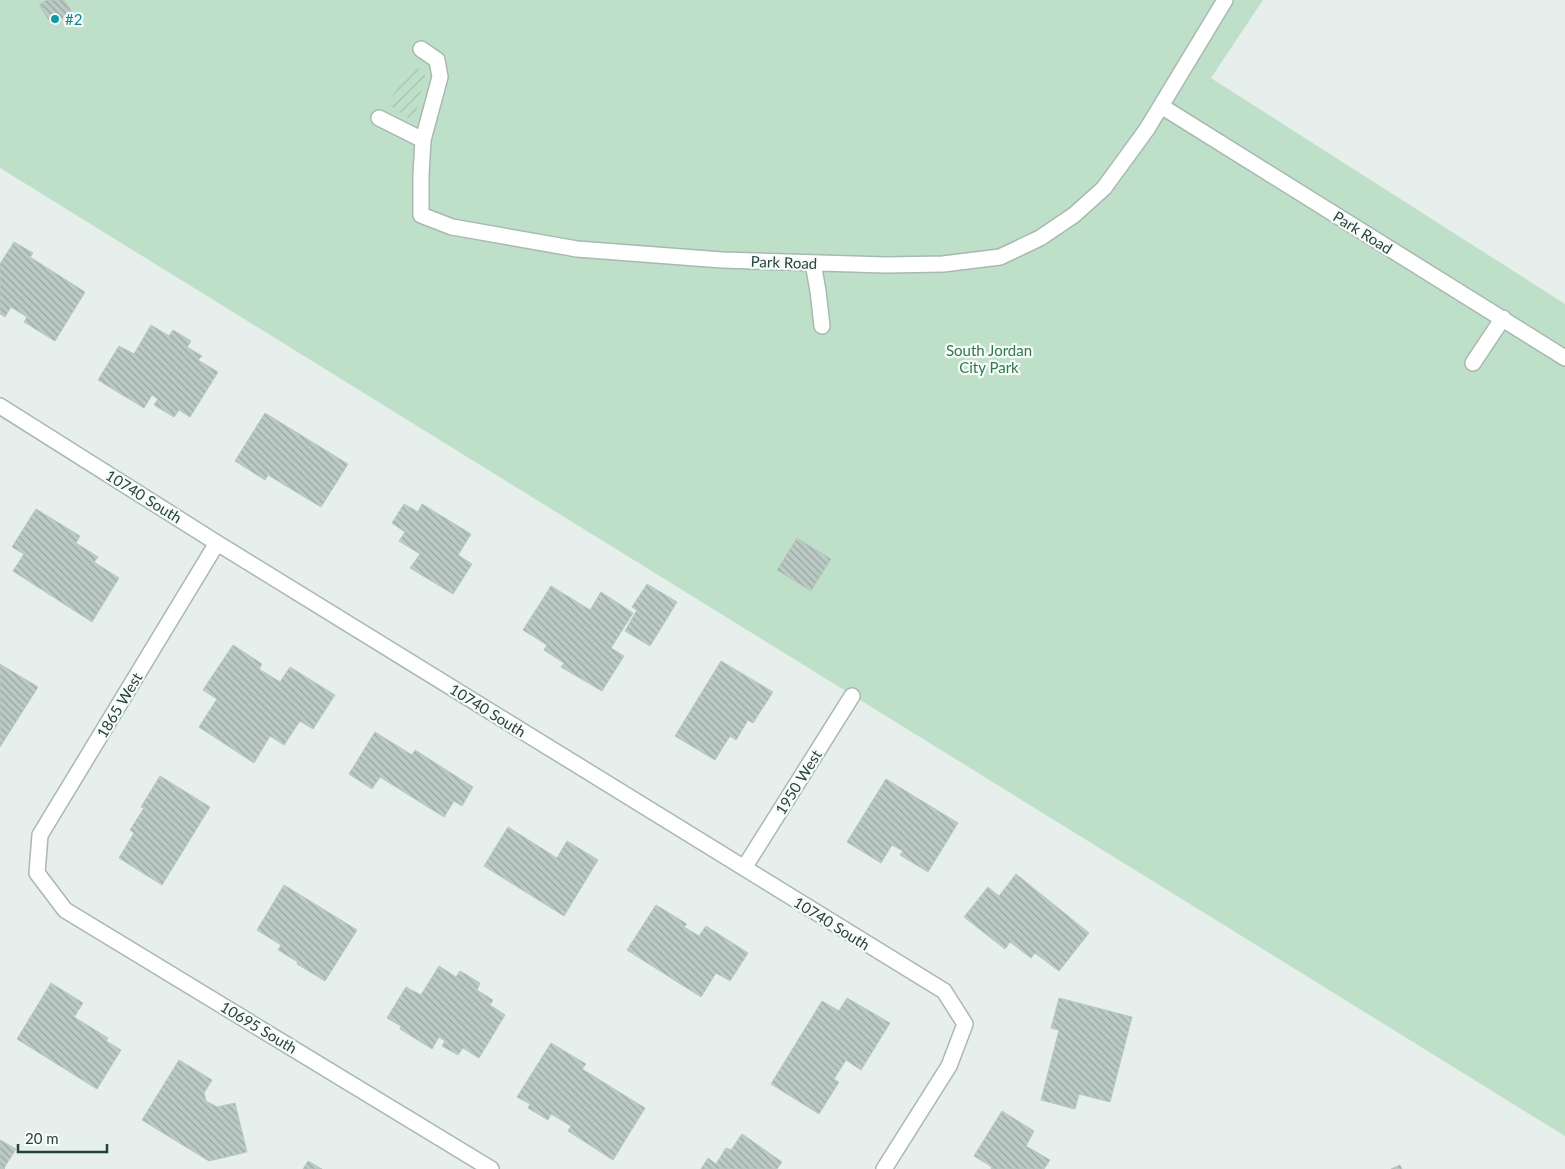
<svg xmlns="http://www.w3.org/2000/svg" width="1565" height="1169" font-family="Lato,sans-serif">
<style>
.green{fill:#bfe0c8}
.garden{fill:url(#garden-furrows)}
.building{fill:url(#building-back-hatch);stroke:#b8c9c2}
.lines{fill:none;stroke-linecap:round;stroke-linejoin:round}
.minor-casing{stroke:#a8b8b2;stroke-width:18}
.minor{stroke:#fff;stroke-width:15}
.culture-dot{fill:#0f9aa8;stroke:#f7fbf9;stroke-width:2}
.labels{text-anchor:middle;dominant-baseline:central;stroke-width:4.5;stroke-linejoin:round;paint-order:stroke}
.culture-label{font-size:15px;fill:#0d838f;stroke:#f7fbf9;text-anchor:start}
.street-label{font-size:15px;fill:#24423a;stroke:#f7fbf9}
.park-label{font-size:15px;fill:#2d7a4b;stroke:#f7fbf9}
</style>
<defs>
<pattern id="garden-furrows" width="10" height="10" patternUnits="userSpaceOnUse" patternTransform="scale(1.25)"><rect width="10" height="10" fill="#bfe0c8"/><path d="M-1 1l2-2M0 10L10 0M9 11l2-2" fill="none" stroke="#a4c1ad"/></pattern>
<pattern id="building-back-hatch" width="6" height="6" patternUnits="userSpaceOnUse" patternTransform="scale(1.25)"><rect width="6" height="6" fill="#bbcac4"/><path d="M-1 5l2 2M0 0l6 6M5-1l2 2" fill="none" stroke="#98a6a0"/></pattern>
</defs>
<rect width="100%" height="100%" fill="#e6efeb"/>
<path class="green" d="M 0,0 L 1263,0 L 1211,78 L 1565,304 L 1565,1136 L 0,168 Z"/>
<path class="garden" d="M 411,68 C 417,68 423,68 425,75 L 416,112 L 414,116 L 409,118 L 387,104 Z"/>
<path class="building" d="M 47,0 L 64,0 L 72,12 L 52,25 L 39,5 Z
M 14,242 L 33,253 L 30,257 L 85,292 L 55,341 L 24,322 L 27,317 L 11,307 L 5,317 L 0,314 L 0,264 Z
M 151,325 L 169,336 L 173,330 L 191,341 L 187,347 L 202,356 L 198,360 L 218,372 L 190,417 L 179,410 L 174,417 L 154,405 L 158,399 L 152,395 L 144,408 L 98,380 L 119,346 L 134,354 Z
M 265,413 L 348,464 L 321,507 L 268,475 L 265,480 L 235,461 Z
M 404,504 L 418,512 L 422,504 L 471,534 L 458,555 L 472,564 L 453,594 L 410,568 L 420,554 L 399,541 L 405,532 L 392,523 Z
M 36,509 L 80,536 L 76,543 L 98,557 L 94,562 L 119,578 L 92,622 L 13,571 L 24,554 L 12,547 Z
M 797,538 L 831,559 L 811,591 L 777,570 Z
M 647,584 L 677,602 L 650,646 L 625,631 L 637,610 L 632,607 Z
M 551,586 L 590,610 L 601,592 L 633,613 L 611,648 L 624,656 L 602,691 L 561,667 L 564,663 L 544,650 L 547,645 L 523,630 Z
M 233,645 L 262,664 L 259,669 L 280,682 L 290,667 L 335,695 L 313,729 L 300,721 L 284,745 L 270,736 L 254,763 L 199,727 L 217,699 L 203,690 Z
M 721,661 L 773,692 L 753,723 L 748,720 L 736,740 L 730,736 L 715,760 L 675,736 Z
M 0,664 L 38,687 L 0,747 Z
M 375,732 L 412,755 L 415,750 L 473,787 L 462,806 L 454,801 L 444,817 L 380,777 L 372,789 L 349,774 Z
M 160,776 L 210,807 L 162,885 L 119,858 L 134,833 L 130,830 L 144,808 L 141,807 Z
M 886,779 L 958,823 L 928,872 L 900,855 L 903,851 L 892,845 L 881,863 L 847,842 Z
M 508,827 L 557,858 L 567,841 L 598,860 L 564,916 L 484,866 Z
M 1016,874 L 1089,933 L 1059,971 L 1035,953 L 1031,958 L 1010,942 L 1005,949 L 964,917 L 988,887 L 999,896 Z
M 284,885 L 357,930 L 325,981 L 297,964 L 298,962 L 278,950 L 281,945 L 257,930 Z
M 656,905 L 687,924 L 684,927 L 699,936 L 706,926 L 748,953 L 730,981 L 716,973 L 701,997 L 627,950 Z
M 439,966 L 456,977 L 460,971 L 480,983 L 477,990 L 493,1000 L 490,1005 L 505,1015 L 479,1058 L 463,1048 L 458,1055 L 442,1046 L 445,1041 L 439,1037 L 432,1049 L 400,1029 L 401,1026 L 387,1018 L 406,987 L 421,995 Z
M 51,983 L 83,1003 L 74,1017 L 108,1038 L 106,1041 L 121,1050 L 97,1089 L 17,1039 Z
M 847,998 L 890,1023 L 861,1070 L 846,1060 L 834,1079 L 839,1082 L 819,1114 L 771,1084 L 822,1001 L 839,1011 Z
M 1059,998 L 1132,1017 L 1110,1102 L 1079,1094 L 1075,1109 L 1041,1100 L 1059,1030 L 1051,1028 Z
M 551,1043 L 586,1064 L 582,1069 L 645,1108 L 613,1160 L 568,1131 L 571,1126 L 551,1114 L 548,1120 L 528,1108 L 530,1104 L 517,1097 Z
M 179,1060 L 212,1080 L 204,1093 L 206,1101 L 217,1107 L 235,1103 L 247,1152 L 209,1161 L 142,1120 Z
M 1002,1111 L 1034,1131 L 1026,1146 L 1050,1160 L 1044,1169 L 991,1169 L 992,1167 L 974,1156 Z
M 742,1134 L 782,1162 L 777,1169 L 701,1169 L 708,1158 L 716,1164 L 726,1148 L 731,1150 Z
M 0,1140 L 16,1149 L 4,1168 L 5,1169 L 0,1169 Z
M 308,1161 L 322,1169 L 303,1169 Z
M 1400,1165 L 1402,1169 L 1391,1169 Z"/>
<g class="lines">
<g class="minor-casing">
<path id="minor" d="M 1161,106 L 1565,358
M 379,118 L 423,140 L 440,77 L 437,60 L 421,49
M 423,140 L 421,175 L 421,215 L 452,227 L 577,249 L 722,260 L 886,265 L 943,264 L 1000,257 L 1040,238 L 1074,215 L 1104,188 L 1147,129 L 1225,0
M 813,263 L 818,291 L 822,326
M 1473,363 L 1503,318
M 0,406 L 217,543 L 944,991 L 965,1024 L 949,1066 L 884,1169
M 217,543 L 40,835 L 37,873 L 65,910 L 491,1169
M 744,868 L 852,696"/>
</g>
<use href="#minor" class="minor"/>
</g>
<circle class="culture-dot" cx="55" cy="19" r="5"/>
<g class="labels">
<g class="culture-label">
<text x="65" y="19">#2</text>
</g>
<g class="street-label">
<text transform="translate(1363 232) rotate(32)">Park Road</text>
<text transform="translate(784 262) rotate(2)">Park Road</text>
<text transform="translate(144 496) rotate(32)">10740 South</text>
<text transform="translate(119 705) rotate(-59)">1865 West</text>
<text transform="translate(488 710) rotate(32)">10740 South</text>
<text transform="translate(798 782) rotate(-58)">1950 West</text>
<text transform="translate(832 923) rotate(32)">10740 South</text>
<text transform="translate(259 1027) rotate(31)">10695 South</text>
</g>
<g class="park-label">
<text x="989" y="350">South Jordan<tspan x="989" dy="17">City Park</tspan></text>
</g>
</g>
<path d="M18 1144v8h89v-8" fill="none" stroke="#24423a" stroke-width="2.5"/>
<text x="25" y="1144" font-size="15" fill="#24423a" stroke="#f7fbf9" stroke-width="4" paint-order="stroke">20 m</text>
</svg>
